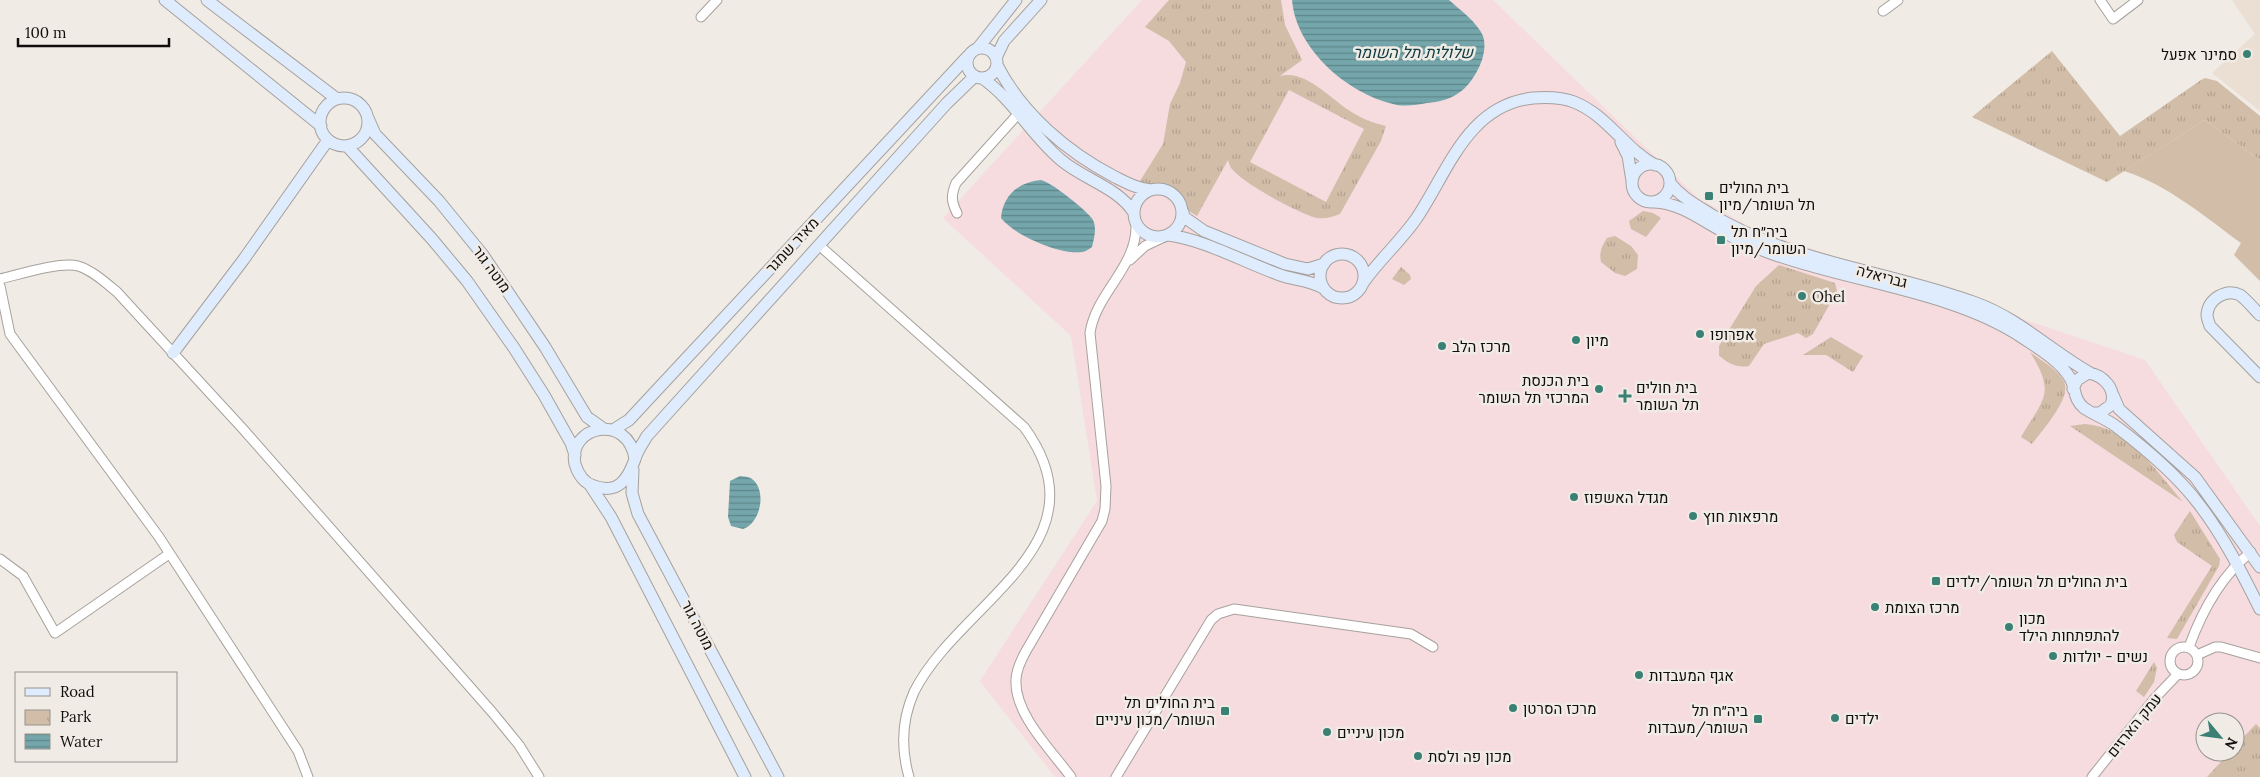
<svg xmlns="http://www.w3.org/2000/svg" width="2260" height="777" font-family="Lora,Heebo,serif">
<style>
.built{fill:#ebdfd4}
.medical{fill:#f6dbdf;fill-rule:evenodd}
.grass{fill:#d2bda8}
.park{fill:url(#park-tufts);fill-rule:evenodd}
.water{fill:url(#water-rules)}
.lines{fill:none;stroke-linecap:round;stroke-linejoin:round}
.street-casing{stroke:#a7a19c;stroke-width:11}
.secondary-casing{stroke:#a7a19c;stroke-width:13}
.street{stroke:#fff;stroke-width:9}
.secondary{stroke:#deecfe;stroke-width:11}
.poi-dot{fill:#3b8075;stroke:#f1ebe5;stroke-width:2}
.labels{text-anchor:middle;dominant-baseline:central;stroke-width:5;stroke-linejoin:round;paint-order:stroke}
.poi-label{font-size:15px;fill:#100e0c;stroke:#f1ebe5;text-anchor:start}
.street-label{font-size:15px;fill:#100e0c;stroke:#f1ebe5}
.water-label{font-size:16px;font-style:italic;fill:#0b3c40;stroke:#f1ebe5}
</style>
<defs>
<pattern id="park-tufts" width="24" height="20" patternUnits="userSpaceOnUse" patternTransform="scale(1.25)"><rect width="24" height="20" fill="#d2bda8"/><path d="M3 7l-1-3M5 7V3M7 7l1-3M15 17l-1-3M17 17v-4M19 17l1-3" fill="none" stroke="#b3a18f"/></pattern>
<pattern id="water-rules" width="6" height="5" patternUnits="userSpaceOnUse" patternTransform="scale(1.25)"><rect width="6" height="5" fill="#74a6ab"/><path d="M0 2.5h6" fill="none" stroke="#5e868a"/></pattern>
</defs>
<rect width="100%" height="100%" fill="#f1ebe5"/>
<path class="built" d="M 2232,0 L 2260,0 L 2260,111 L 2212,73 L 2255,34 Z"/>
<path class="medical" d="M 1142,0 L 1493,0 L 1697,197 L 1755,230 L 2145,360 L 2260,526 L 2260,777 L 1055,777 L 980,681 L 1097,501 L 1071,336 L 943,218 ZM 2205,722 L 2235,722 L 2235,752 L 2205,752 Z"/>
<path class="grass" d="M 2205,120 L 2260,160 L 2260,281 L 2234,255 L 2241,243 C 2204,216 2168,185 2124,171 Z"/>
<path class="park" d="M 1169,0 L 1281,0 L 1285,25 L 1302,60 L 1280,76 C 1305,69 1331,99 1350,111 C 1362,119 1373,123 1386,126 L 1381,141 L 1340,214 C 1332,217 1326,219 1318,218 C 1301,215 1243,183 1233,170 C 1230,168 1229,163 1228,160 L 1197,216 L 1140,181 L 1163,144 L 1170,104 L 1180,83 L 1186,62 L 1169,41 L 1145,27 ZM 1289,90 L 1364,129 L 1326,202 L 1250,162 Z
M 2052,51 L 2120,136 L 2201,80 L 2205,78 L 2217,81 L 2260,116 L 2260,160 L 2205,120 L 2107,182 L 1972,117 Z
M 1643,211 L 1653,213 L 1661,218 L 1646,237 L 1631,229 L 1629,221 Z
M 1615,236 L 1631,246 L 1638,255 L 1637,269 L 1625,276 L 1615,273 L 1601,262 C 1599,252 1602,246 1607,238 Z
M 1779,265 L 1835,283 L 1837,291 L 1813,334 L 1806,338 L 1798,333 L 1764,344 L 1749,366 C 1737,368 1728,364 1719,355 L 1719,346 L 1756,286 Z
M 1401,267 L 1410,275 L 1411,279 L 1404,285 L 1392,279 Z
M 1831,337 L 1863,356 L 1853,372 L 1826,355 L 1803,355 Z
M 2030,352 C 2040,360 2056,368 2063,380 C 2074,396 2042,430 2032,444 L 2021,437 C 2044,398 2056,394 2030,352 Z
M 2085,424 C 2127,426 2157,472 2183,502 L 2070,426 Z
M 2190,511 L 2220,559 L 2219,566 L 2177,639 L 2167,638 L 2212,566 L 2177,542 L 2174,535 Z
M 2154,662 L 2157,668 L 2154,682 L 2144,697 L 2136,691 Z
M 2256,724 L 2260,728 L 2260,777 L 2207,777 L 2230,752 L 2235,752 L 2235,746 Z"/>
<path class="water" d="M 1292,0 L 1449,0 C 1460,10 1477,22 1483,36 C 1487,48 1482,63 1476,73 C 1465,93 1450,101 1427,103 C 1416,105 1403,107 1393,104 C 1347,93 1296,49 1292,0 Z
M 1041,180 C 1051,182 1088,211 1093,220 C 1097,229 1094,238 1092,247 C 1089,249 1085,252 1082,252 C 1060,255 1014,235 1001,218 C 1003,195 1019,182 1041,180 Z
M 740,476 C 744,477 748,476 752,479 C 767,490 761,523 743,529 L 731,526 L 728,517 L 730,481 Z"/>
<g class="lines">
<g class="street-casing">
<path id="street" d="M 2100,0 L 2113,19 L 2138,0
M 1883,11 L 1898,0
M 701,17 L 717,0
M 957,213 C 951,201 951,195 956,183 L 1019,113
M 820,246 L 1024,427 C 1110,544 958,603 914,692 C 902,719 901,749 909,777
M 1130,260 L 1145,246 L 1164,237
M 0,279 C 17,275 61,261 78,266 C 92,270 106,283 117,292 L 243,429 L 492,712 L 519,745 L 539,777
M 0,286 L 10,334 L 159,537 L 298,751 L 308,777
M 0,559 L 23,576 L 55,633 L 169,554
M2170 661a14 14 0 1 1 28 0a14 14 0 1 1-28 0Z
M 2189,647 C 2202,611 2221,576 2251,552
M 2197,655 L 2215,647 L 2221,647 L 2260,658
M 1071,777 C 1052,751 1014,714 1016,680 C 1016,670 1021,660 1026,651 L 1102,521 L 1105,509 L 1106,486 L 1090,333 C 1096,292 1138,267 1136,223
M 1116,777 L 1211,620 L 1218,614 L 1234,609 L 1411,634 L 1433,647
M 2092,777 L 2155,698 L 2178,674"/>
</g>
<g class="secondary-casing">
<path id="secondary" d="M 165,0 L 321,126
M 207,0 L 337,99
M967 63a15 15 0 1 1 30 0a15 15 0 1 1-30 0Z
M 978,48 L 1016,0
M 996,58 L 1004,41 L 1041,0
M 997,65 C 1022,114 1067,152 1115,177 C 1127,183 1138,189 1151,190
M 982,78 C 1014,100 1031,135 1061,160 C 1083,179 1119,188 1134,213
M320 122a24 24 0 1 1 48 0a24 24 0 1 1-48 0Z
M 368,118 L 375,134 L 439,201 L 483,255 L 545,347 L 587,417 L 604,429
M 1621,142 L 1628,156 L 1632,181
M 347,146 L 432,239 L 467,281 L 514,348 L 544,395 L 571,443 L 575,455
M1632 183a19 19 0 1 1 38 0a19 19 0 1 1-38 0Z
M 1670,183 C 1681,197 1696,205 1712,215 C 1793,263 1889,271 1976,303 C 2020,319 2052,352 2092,374
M1134 213a24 24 0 1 1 48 0a24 24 0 1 1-48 0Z
M 1654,202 C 1681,203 1701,220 1724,232 C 1739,241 1756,248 1773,254 C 1851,282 1955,292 2023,338 C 2038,348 2060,361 2070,378 C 2076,388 2073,399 2084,408 C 2094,415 2107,419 2117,427 C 2146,449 2176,474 2198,503 C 2223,535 2242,573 2260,609
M 1183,212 L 1184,217 L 1204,231 L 1285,264 L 1308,269 L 1324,264
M 1168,235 C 1203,239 1246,263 1280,275 C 1294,280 1310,280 1323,288
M1320 276a22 22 0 1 1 44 0a22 22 0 1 1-44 0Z
M 1363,283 C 1379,260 1400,242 1416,219 C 1448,172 1467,105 1533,98 C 1547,97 1561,97 1574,102 C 1607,115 1624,148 1655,165
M 2260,315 C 2254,309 2247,300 2240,295 C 2226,288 2208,299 2207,315 C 2207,318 2209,323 2210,326 L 2260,377
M 173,353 L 244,259 L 328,140
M 2073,389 L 2077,380 L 2088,373 C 2103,375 2117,389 2111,405 L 2100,413 L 2093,413
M 2113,395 L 2119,409 L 2195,477 L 2260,567
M 613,430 L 629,420 L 655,392 L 968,56
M 635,459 C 628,412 567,426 575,464 C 578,474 584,483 594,486 C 618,495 628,479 635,459 C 637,451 643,443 647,436 L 947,103 L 975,76
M 633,470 L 632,493 L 638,514 L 778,777
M 590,485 L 611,517 L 745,777"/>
</g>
<use href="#street" class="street"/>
<use href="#secondary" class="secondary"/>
</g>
<g class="poi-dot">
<circle cx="2247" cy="54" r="5"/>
<rect x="1704" y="191" width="10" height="10" rx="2.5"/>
<rect x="1716" y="235" width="10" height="10" rx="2.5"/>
<circle cx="1802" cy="296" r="5"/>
<circle cx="1700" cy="334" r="5"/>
<circle cx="1576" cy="340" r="5"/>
<circle cx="1442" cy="346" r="5"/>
<circle cx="1599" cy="389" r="5"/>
<path d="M1622.5 388.5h5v5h5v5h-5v5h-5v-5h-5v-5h5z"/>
<circle cx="1574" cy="497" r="5"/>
<circle cx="1693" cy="516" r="5"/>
<rect x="1931" y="576" width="10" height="10" rx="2.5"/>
<circle cx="1875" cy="607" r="5"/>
<circle cx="2009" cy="627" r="5"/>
<circle cx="2053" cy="656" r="5"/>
<circle cx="1639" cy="675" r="5"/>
<circle cx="1513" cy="708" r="5"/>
<rect x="1220" y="706" width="10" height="10" rx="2.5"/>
<circle cx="1835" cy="718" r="5"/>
<rect x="1753" y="714" width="10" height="10" rx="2.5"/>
<circle cx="1327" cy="732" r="5"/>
<circle cx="1418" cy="756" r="5"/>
</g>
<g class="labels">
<g class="poi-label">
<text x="2237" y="54" text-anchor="end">סמינר אפעל</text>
<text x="1719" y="187">בית החולים<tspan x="1719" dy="17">תל השומר/מיון</tspan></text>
<text x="1731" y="231">ביה״ח תל<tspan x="1731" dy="17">השומר/מיון</tspan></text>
<text x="1812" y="296">Ohel</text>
<text x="1710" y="334">אפרופו</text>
<text x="1586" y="340">מיון</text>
<text x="1452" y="346">מרכז הלב</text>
<text x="1589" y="380" text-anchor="end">בית הכנסת<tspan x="1589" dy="17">המרכזי תל השומר</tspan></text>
<text x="1636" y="387">בית חולים<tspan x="1636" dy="17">תל השומר</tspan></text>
<text x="1584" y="497">מגדל האשפוז</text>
<text x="1703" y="516">מרפאות חוץ</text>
<text x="1946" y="581">בית החולים תל השומר/ילדים</text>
<text x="1885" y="607">מרכז הצומת</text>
<text x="2019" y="618">מכון<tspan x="2019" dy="17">להתפתחות הילד</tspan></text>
<text x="2063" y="656">נשים - יולדות</text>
<text x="1649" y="675">אגף המעבדות</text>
<text x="1215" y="702" text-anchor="end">בית החולים תל<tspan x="1215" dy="17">השומר/מכון עיניים</tspan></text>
<text x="1523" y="708">מרכז הסרטן</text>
<text x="1748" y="710" text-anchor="end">ביה״ח תל<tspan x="1748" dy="17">השומר/מעבדות</tspan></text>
<text x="1845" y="718">ילדים</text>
<text x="1337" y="732">מכון עיניים</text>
<text x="1428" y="756">מכון פה ולסת</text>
</g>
<g class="street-label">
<text transform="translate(792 245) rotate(-47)">מאיר שמגר</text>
<text transform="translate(492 269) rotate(54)">מוטה גור</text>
<text transform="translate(1882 276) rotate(15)">גבריאלה</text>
<text transform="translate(698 625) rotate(63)">מוטה גור</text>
<text transform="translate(2134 725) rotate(-51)">עמק הארזים</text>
</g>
<g class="water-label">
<text x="1413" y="52">שלולית תל השומר</text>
</g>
</g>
<rect x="15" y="672" width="162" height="90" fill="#f1ebe5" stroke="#97938e"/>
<rect x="25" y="688" width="25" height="8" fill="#deecfe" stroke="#97938e"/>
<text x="60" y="697" font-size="15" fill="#100e0c">Road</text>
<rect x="25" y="710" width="25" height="15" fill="url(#park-tufts)" stroke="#97938e"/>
<text x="60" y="722" font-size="15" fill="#100e0c">Park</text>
<rect x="25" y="734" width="25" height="15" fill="url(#water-rules)" stroke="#97938e"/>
<text x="60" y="747" font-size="15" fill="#100e0c">Water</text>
<g transform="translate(2220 737) rotate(119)"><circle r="24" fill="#f1ebe5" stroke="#97938e"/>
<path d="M0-4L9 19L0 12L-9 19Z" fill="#3b8075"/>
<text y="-8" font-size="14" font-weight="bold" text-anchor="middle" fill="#100e0c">N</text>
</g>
<path d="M18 38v8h151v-8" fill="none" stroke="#100e0c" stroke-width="2.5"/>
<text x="25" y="38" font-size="15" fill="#100e0c" stroke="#f1ebe5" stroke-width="4" paint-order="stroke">100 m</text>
</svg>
